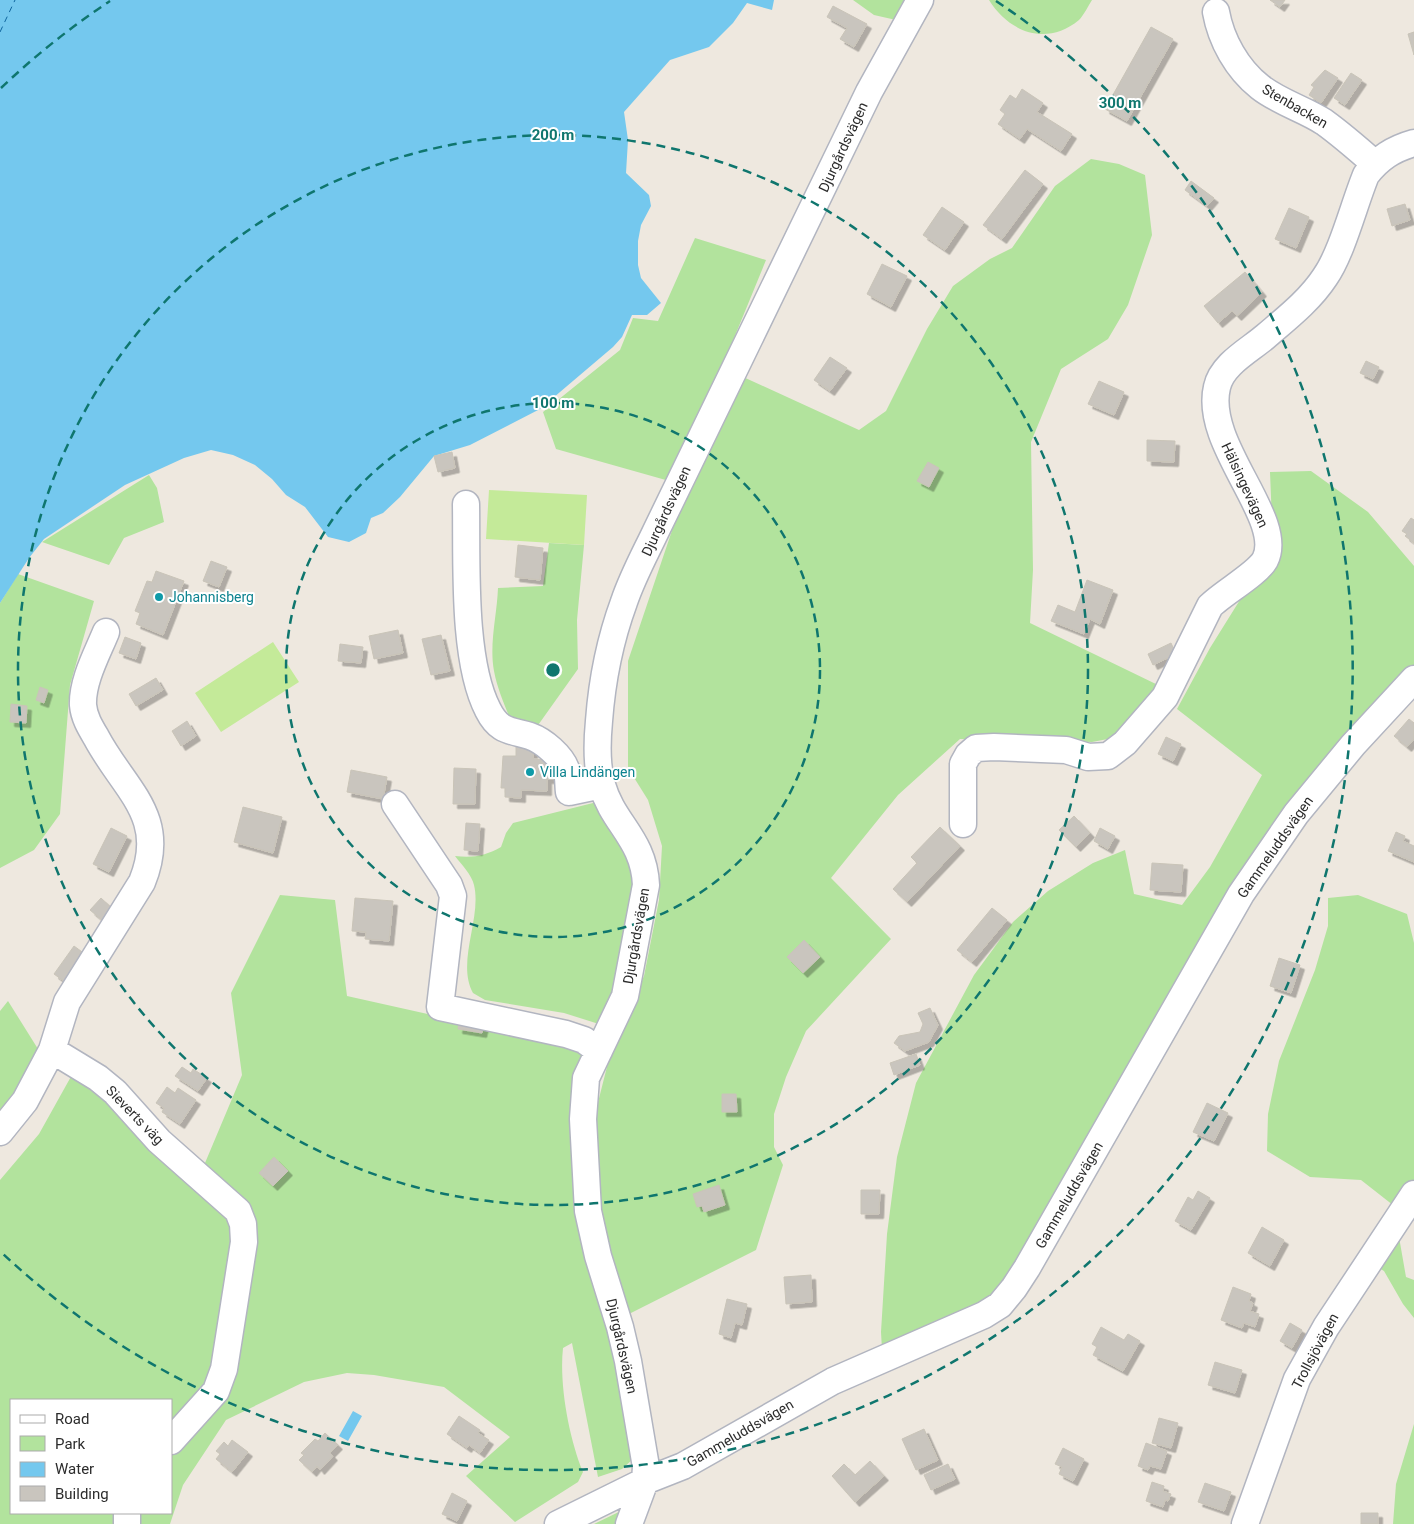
<svg xmlns="http://www.w3.org/2000/svg" width="1414" height="1524" font-family="Roboto,sans-serif">
<style>
.green{fill:#b2e39d;fill-rule:evenodd}
.pitch{fill:#c4ea99}
.water{fill:#74c8ee}
.lines{fill:none;stroke-linecap:round;stroke-linejoin:round}
.ferry{stroke:#0f669e;stroke-width:1;stroke-dasharray:6 5;stroke-linecap:butt}
.building{fill:#c9c5be;stroke:#c9c4b8;filter:url(#shadow)}
.minor-casing{stroke:#b2b5c0;stroke-width:29}
.minor{stroke:#fff;stroke-width:26}
.ring{fill:none;stroke:#0f766e;stroke-width:2.5;stroke-dasharray:9 6}
.culture-dot{fill:#0f9aa8;stroke:#fff;stroke-width:2}
.labels{text-anchor:middle;dominant-baseline:central;stroke-width:4;stroke-linejoin:round;paint-order:stroke}
.street-label{font-size:14px;fill:#2c2c2c;stroke:#fff}
.culture-label{font-size:14px;fill:#0d838f;stroke:#fff;text-anchor:start}
.centre{fill:#0f766e;stroke:#fff;stroke-width:2.5}
.ring-label{font-size:15px;text-anchor:middle;font-weight:bold;fill:#0f766e;stroke:#fff;stroke-width:4;stroke-linejoin:round;paint-order:stroke}
</style>
<defs>
<filter id="shadow"><feDropShadow dx="4.5" dy="4.5" stdDeviation="0" flood-color="#0004"/></filter>
</defs>
<rect width="100%" height="100%" fill="#eee8df"/>
<path class="green" d="M 853,0 L 907,0 L 896,20 L 874,15 Z
M 989,0 L 1092,0 C 1088,6 1084,15 1079,20 C 1046,47 1009,32 989,0 Z
M 1091,159 L 1119,164 L 1145,175 L 1152,235 L 1128,305 L 1108,339 L 1061,369 L 1031,442 L 1033,570 L 1030,623 L 1160,686 L 1113,738 L 1092,742 L 960,739 L 898,795 L 831,878 L 891,939 L 806,1031 L 786,1077 L 774,1114 L 774,1147 L 783,1165 L 756,1250 L 627,1315 L 596,1226 L 593,1122 L 611,1051 L 644,976 L 659,900 L 662,846 L 648,800 L 628,768 L 628,661 L 687,486 L 556,449 L 543,412 L 620,350 L 633,318 L 658,321 L 695,238 L 766,260 L 732,343 L 741,376 L 859,430 L 886,411 L 927,329 L 953,286 L 990,259 L 1012,248 L 1055,186 Z
M 1311,471 L 1368,512 L 1414,566 L 1414,670 L 1342,746 L 1007,1284 L 973,1307 L 882,1350 L 881,1332 L 887,1234 L 897,1157 L 916,1083 L 974,975 L 1013,922 L 1048,891 L 1093,863 L 1125,850 L 1134,894 L 1182,905 L 1210,867 L 1262,775 L 1177,709 L 1210,648 L 1273,547 L 1270,472 Z
M 149,475 L 157,488 L 164,522 L 124,538 L 109,565 L 42,542 Z
M 549,543 L 584,545 L 577,620 L 578,669 L 536,728 L 509,716 C 503,701 497,687 494,671 C 489,644 497,615 498,588 L 543,586 Z
M 18,574 L 94,601 L 70,685 L 60,814 L 34,850 L 0,868 L 0,603 Z
M 597,802 L 636,860 L 619,993 L 602,1025 L 564,1013 L 485,1000 L 473,993 C 456,962 482,918 474,885 C 472,875 461,864 455,856 C 473,858 485,856 501,847 L 506,833 L 513,823 Z
M 280,895 L 335,900 L 347,996 L 459,1021 L 458,1029 L 482,1033 L 484,1025 L 593,1054 L 584,1069 L 609,1328 L 633,1459 L 622,1469 L 598,1477 L 572,1343 L 563,1348 C 559,1384 569,1438 583,1472 L 578,1482 L 515,1522 L 466,1476 L 510,1437 L 444,1387 L 374,1375 L 347,1373 L 304,1382 L 226,1420 L 183,1485 L 170,1524 L 0,1524 L 0,1180 L 39,1134 L 73,1073 L 107,1094 L 197,1182 L 242,1075 L 231,993 ZM 11,1400 L 171,1400 L 171,1513 L 11,1513 Z
M 1358,895 L 1407,914 L 1414,943 L 1414,1184 L 1398,1209 L 1361,1180 L 1310,1177 L 1267,1151 L 1268,1114 L 1279,1061 L 1315,970 L 1328,926 L 1328,898 Z
M 8,1001 L 43,1057 L 0,1124 L 0,1011 Z
M 1399,1237 L 1406,1277 L 1414,1280 L 1414,1318 L 1403,1304 L 1384,1271 L 1379,1268 Z
M 1414,1424 L 1414,1524 L 1393,1524 L 1396,1484 Z
M 629,1507 L 623,1524 L 594,1524 Z"/>
<path class="pitch" d="M 489,490 L 587,495 L 584,545 L 486,539 Z
M 273,642 L 299,682 L 221,732 L 195,693 Z"/>
<path class="water" d="M 0,0 L 774,0 L 772,10 L 747,3 L 733,23 L 709,47 L 670,60 L 624,112 L 628,140 L 626,173 L 649,195 L 651,206 L 641,225 L 638,241 L 638,265 L 641,278 L 661,303 L 647,315 L 632,315 L 622,337 L 613,347 L 540,409 L 470,445 L 434,456 L 400,497 L 383,513 L 371,518 L 366,533 L 349,542 L 328,537 L 305,507 L 286,495 L 272,479 L 255,465 L 233,455 L 211,450 L 184,458 L 125,485 L 44,539 L 29,558 L 0,603 Z
M 353,1411 L 362,1416 L 348,1441 L 339,1436 Z"/>
<g class="lines">
<path class="ferry" d="M 0,32 L 15,0"/>
</g>
<path class="building" d="M 1270,0 L 1285,0 L 1280,7 Z
M 833,6 L 867,24 L 854,47 L 840,39 L 847,28 L 827,17 Z
M 1151,27 L 1173,39 L 1127,121 L 1105,109 Z
M 1414,32 L 1414,55 L 1408,34 Z
M 1325,70 L 1338,78 L 1321,103 L 1309,95 L 1314,87 L 1311,85 Z
M 1351,73 L 1362,80 L 1345,105 L 1334,98 Z
M 1022,89 L 1043,103 L 1037,112 L 1072,134 L 1061,151 L 1027,129 L 1020,139 L 998,124 L 1005,114 L 1000,110 L 1010,95 L 1016,99 Z
M 1025,170 L 1043,184 L 1002,239 L 983,225 Z
M 1191,181 L 1214,198 L 1207,206 L 1185,190 Z
M 1405,204 L 1410,220 L 1392,226 L 1387,209 Z
M 942,207 L 964,222 L 945,250 L 923,235 Z
M 1289,208 L 1309,217 L 1296,248 L 1275,239 Z
M 882,264 L 907,276 L 891,307 L 867,294 Z
M 1245,272 L 1262,292 L 1237,316 L 1232,311 L 1218,323 L 1204,306 Z
M 830,357 L 847,368 L 830,391 L 814,380 Z
M 1366,361 L 1379,367 L 1373,379 L 1360,373 Z
M 1099,381 L 1124,392 L 1114,415 L 1088,404 Z
M 1147,440 L 1175,441 L 1174,462 L 1147,461 Z
M 452,452 L 455,468 L 438,472 L 434,456 Z
M 928,462 L 939,468 L 929,487 L 917,481 Z
M 1411,518 L 1414,520 L 1414,543 L 1405,536 L 1407,534 L 1402,531 Z
M 518,545 L 543,548 L 540,580 L 515,577 Z
M 211,561 L 227,567 L 219,587 L 203,581 Z
M 156,571 L 184,581 L 163,635 L 136,624 L 140,613 L 135,611 L 147,581 L 152,582 Z
M 1087,580 L 1113,590 L 1100,624 L 1090,619 L 1084,634 L 1051,621 L 1058,605 L 1075,612 Z
M 398,630 L 403,653 L 374,659 L 369,636 Z
M 441,635 L 450,671 L 431,675 L 422,639 Z
M 125,637 L 141,643 L 136,659 L 119,653 Z
M 1171,643 L 1176,654 L 1153,665 L 1148,654 Z
M 340,644 L 363,647 L 361,663 L 338,661 Z
M 156,678 L 163,690 L 136,706 L 129,694 Z
M 40,687 L 48,690 L 44,703 L 36,700 Z
M 11,704 L 27,706 L 26,723 L 10,722 Z
M 1409,719 L 1414,723 L 1414,739 L 1407,747 L 1394,736 Z
M 187,721 L 196,736 L 181,746 L 172,731 Z
M 1166,737 L 1181,744 L 1173,761 L 1158,754 Z
M 516,746 L 533,747 L 533,759 L 550,760 L 557,779 L 547,779 L 547,791 L 521,790 L 521,798 L 505,797 L 505,788 L 501,788 L 503,756 L 516,756 Z
M 454,768 L 476,769 L 475,804 L 453,804 Z
M 351,770 L 387,777 L 383,799 L 347,792 Z
M 243,807 L 282,817 L 273,853 L 234,842 Z
M 1074,816 L 1090,833 L 1076,847 L 1059,830 Z
M 466,823 L 480,824 L 478,851 L 464,850 Z
M 940,827 L 960,846 L 907,902 L 893,889 L 917,863 L 911,857 Z
M 111,828 L 127,836 L 109,872 L 93,864 Z
M 1100,828 L 1115,836 L 1108,849 L 1094,841 Z
M 1396,832 L 1405,836 L 1403,841 L 1414,846 L 1414,862 L 1388,851 Z
M 1152,863 L 1183,865 L 1181,892 L 1150,890 Z
M 101,898 L 113,909 L 103,921 L 90,910 Z
M 355,898 L 393,901 L 389,941 L 365,939 L 366,932 L 352,931 Z
M 992,908 L 1007,920 L 972,962 L 957,950 Z
M 804,940 L 820,957 L 803,973 L 787,957 Z
M 74,946 L 89,957 L 69,985 L 54,974 Z
M 1279,958 L 1300,965 L 1291,993 L 1270,986 Z
M 930,1008 L 938,1025 L 929,1042 L 905,1051 L 894,1043 L 899,1036 L 920,1032 L 923,1024 L 918,1013 Z
M 459,1021 L 484,1025 L 482,1033 L 458,1029 Z
M 916,1054 L 920,1065 L 894,1075 L 890,1063 Z
M 182,1067 L 191,1073 L 193,1069 L 207,1078 L 198,1091 L 175,1076 Z
M 167,1087 L 175,1093 L 178,1088 L 196,1100 L 180,1124 L 162,1112 L 164,1108 L 156,1103 Z
M 722,1094 L 736,1094 L 737,1112 L 722,1112 Z
M 1207,1103 L 1228,1113 L 1214,1141 L 1193,1132 Z
M 274,1157 L 288,1171 L 273,1186 L 259,1173 Z
M 719,1185 L 725,1205 L 704,1212 L 702,1206 L 697,1207 L 693,1194 Z
M 861,1190 L 880,1190 L 879,1214 L 861,1214 Z
M 1198,1191 L 1210,1198 L 1191,1230 L 1175,1221 L 1188,1197 L 1193,1200 Z
M 1262,1227 L 1284,1240 L 1270,1266 L 1248,1253 Z
M 811,1275 L 812,1302 L 786,1304 L 784,1277 Z
M 1233,1287 L 1251,1294 L 1249,1301 L 1253,1303 L 1250,1311 L 1259,1314 L 1255,1327 L 1244,1323 L 1242,1328 L 1221,1320 Z
M 727,1299 L 747,1304 L 742,1325 L 735,1323 L 731,1338 L 719,1334 Z
M 1290,1323 L 1302,1330 L 1292,1348 L 1280,1341 Z
M 1101,1327 L 1124,1340 L 1128,1334 L 1140,1341 L 1123,1371 L 1093,1355 L 1097,1347 L 1092,1344 Z
M 1215,1362 L 1242,1370 L 1235,1393 L 1208,1385 Z
M 459,1416 L 480,1430 L 478,1433 L 489,1440 L 480,1453 L 469,1445 L 467,1448 L 447,1434 Z
M 1159,1418 L 1178,1423 L 1171,1448 L 1152,1443 Z
M 924,1429 L 938,1460 L 916,1470 L 902,1439 Z
M 325,1433 L 338,1445 L 330,1453 L 333,1456 L 320,1470 L 317,1466 L 312,1472 L 299,1460 L 304,1455 L 301,1453 L 315,1439 L 318,1441 Z
M 232,1440 L 248,1452 L 232,1472 L 216,1459 L 220,1454 L 216,1451 L 224,1442 L 228,1446 Z
M 1146,1443 L 1167,1451 L 1161,1469 L 1150,1466 L 1148,1470 L 1138,1466 Z
M 1063,1448 L 1084,1459 L 1073,1481 L 1059,1474 L 1062,1467 L 1055,1464 Z
M 870,1461 L 884,1476 L 855,1502 L 832,1476 L 844,1464 L 855,1475 Z
M 948,1464 L 955,1479 L 931,1490 L 924,1475 Z
M 1152,1482 L 1164,1486 L 1163,1491 L 1171,1494 L 1168,1501 L 1165,1500 L 1163,1507 L 1146,1501 Z
M 1205,1483 L 1231,1492 L 1224,1511 L 1198,1502 Z
M 452,1493 L 467,1501 L 457,1521 L 442,1514 Z
M 1361,1513 L 1378,1513 L 1378,1524 L 1361,1524 Z"/>
<g class="lines">
<g class="minor-casing">
<path id="minor" d="M 1216,12 C 1221,40 1237,69 1260,87 C 1279,102 1304,109 1324,122 C 1342,135 1358,149 1375,164
M 466,504 C 467,561 462,660 488,710 C 499,732 510,730 530,736 C 544,741 561,756 566,769 C 569,776 568,785 569,792 L 602,785
M 106,632 C 97,654 82,681 83,705 C 84,717 90,727 96,737 C 124,790 169,816 142,882 L 67,1002 L 52,1050 L 98,1078 L 115,1092 L 159,1141 L 238,1211 L 243,1224 L 244,1242 L 224,1369 L 216,1391 L 171,1441
M 395,804 L 449,885 L 453,896 L 440,1007 L 566,1034 L 584,1040 L 599,1051
M 963,824 L 963,764 L 968,755 L 976,748 L 994,747 L 1066,750 L 1088,757 L 1108,756 L 1125,743 L 1165,697 L 1210,606 C 1223,593 1257,574 1265,560 C 1286,519 1203,445 1217,387 C 1222,364 1250,350 1266,336 C 1287,318 1310,300 1325,277 C 1342,253 1354,204 1366,175 C 1379,158 1393,149 1414,143
M 0,1132 L 25,1101 L 52,1050
M 127,1524 L 127,1513
M 558,1524 L 645,1481 L 683,1466 L 833,1381 L 984,1315 L 1000,1305 L 1014,1288 L 1027,1268 L 1241,894 L 1296,814 L 1353,745 L 1414,679
M 629,1524 L 645,1481 L 646,1467 L 628,1361 L 620,1327 L 598,1256 L 588,1211 L 583,1119 L 586,1078 L 625,996 L 646,885 C 644,839 613,824 602,785 C 596,765 597,742 599,721 C 602,681 610,640 624,602 C 632,578 644,556 655,533 L 869,92 L 920,0
M 1245,1524 L 1297,1379 L 1326,1327 L 1414,1194"/>
</g>
<use href="#minor" class="minor"/>
</g>
<g class="ring">
<circle cx="553" cy="670" r="267"/>
<circle cx="553" cy="670" r="535"/>
<path d="M1 88A802 802 0 0 1 110 1M996 1A802 802 0 1 1 1 1252"/>
</g>
<g class="culture-dot">
<circle cx="159" cy="597" r="5"/>
<circle cx="530" cy="772" r="5"/>
</g>
<g class="labels">
<g class="street-label">
<text transform="translate(1295 106) rotate(30)">Stenbacken</text>
<text transform="translate(843 147) rotate(-65)">Djurgårdsvägen</text>
<text transform="translate(1245 485) rotate(65)">Hälsingevägen</text>
<text transform="translate(666 511) rotate(-65)">Djurgårdsvägen</text>
<text transform="translate(1275 847) rotate(-55)">Gammeluddsvägen</text>
<text transform="translate(636 936) rotate(-80)">Djurgårdsvägen</text>
<text transform="translate(135 1115) rotate(46)">Sieverts väg</text>
<text transform="translate(1069 1195) rotate(-60)">Gammeluddsvägen</text>
<text transform="translate(622 1346) rotate(77)">Djurgårdsvägen</text>
<text transform="translate(1315 1351) rotate(-62)">Trollsjövägen</text>
<text transform="translate(740 1433) rotate(-30)">Gammeluddsvägen</text>
</g>
<g class="culture-label">
<text x="169" y="597">Johannisberg</text>
<text x="540" y="772">Villa Lindängen</text>
</g>
</g>
<circle cx="553" cy="670" r="8" class="centre"/>
<g class="ring-label">
<text x="1120" y="108">300 m</text>
<text x="553" y="140">200 m</text>
<text x="553" y="408">100 m</text>
</g>
<rect x="10" y="1399" width="162" height="115" fill="#ffffff" stroke="#ababab"/>
<rect x="20" y="1415" width="25" height="8" fill="#ffffff" stroke="#ababab"/>
<text x="55" y="1424" font-size="15" fill="#2c2c2c">Road</text>
<rect x="20" y="1436" width="25" height="15" fill="#b2e39d" stroke="#ababab"/>
<text x="55" y="1449" font-size="15" fill="#2c2c2c">Park</text>
<rect x="20" y="1462" width="25" height="15" fill="#74c8ee" stroke="#ababab"/>
<text x="55" y="1474" font-size="15" fill="#2c2c2c">Water</text>
<rect x="20" y="1486" width="25" height="15" fill="#c9c5be" stroke="#ababab"/>
<text x="55" y="1499" font-size="15" fill="#2c2c2c">Building</text>
</svg>
